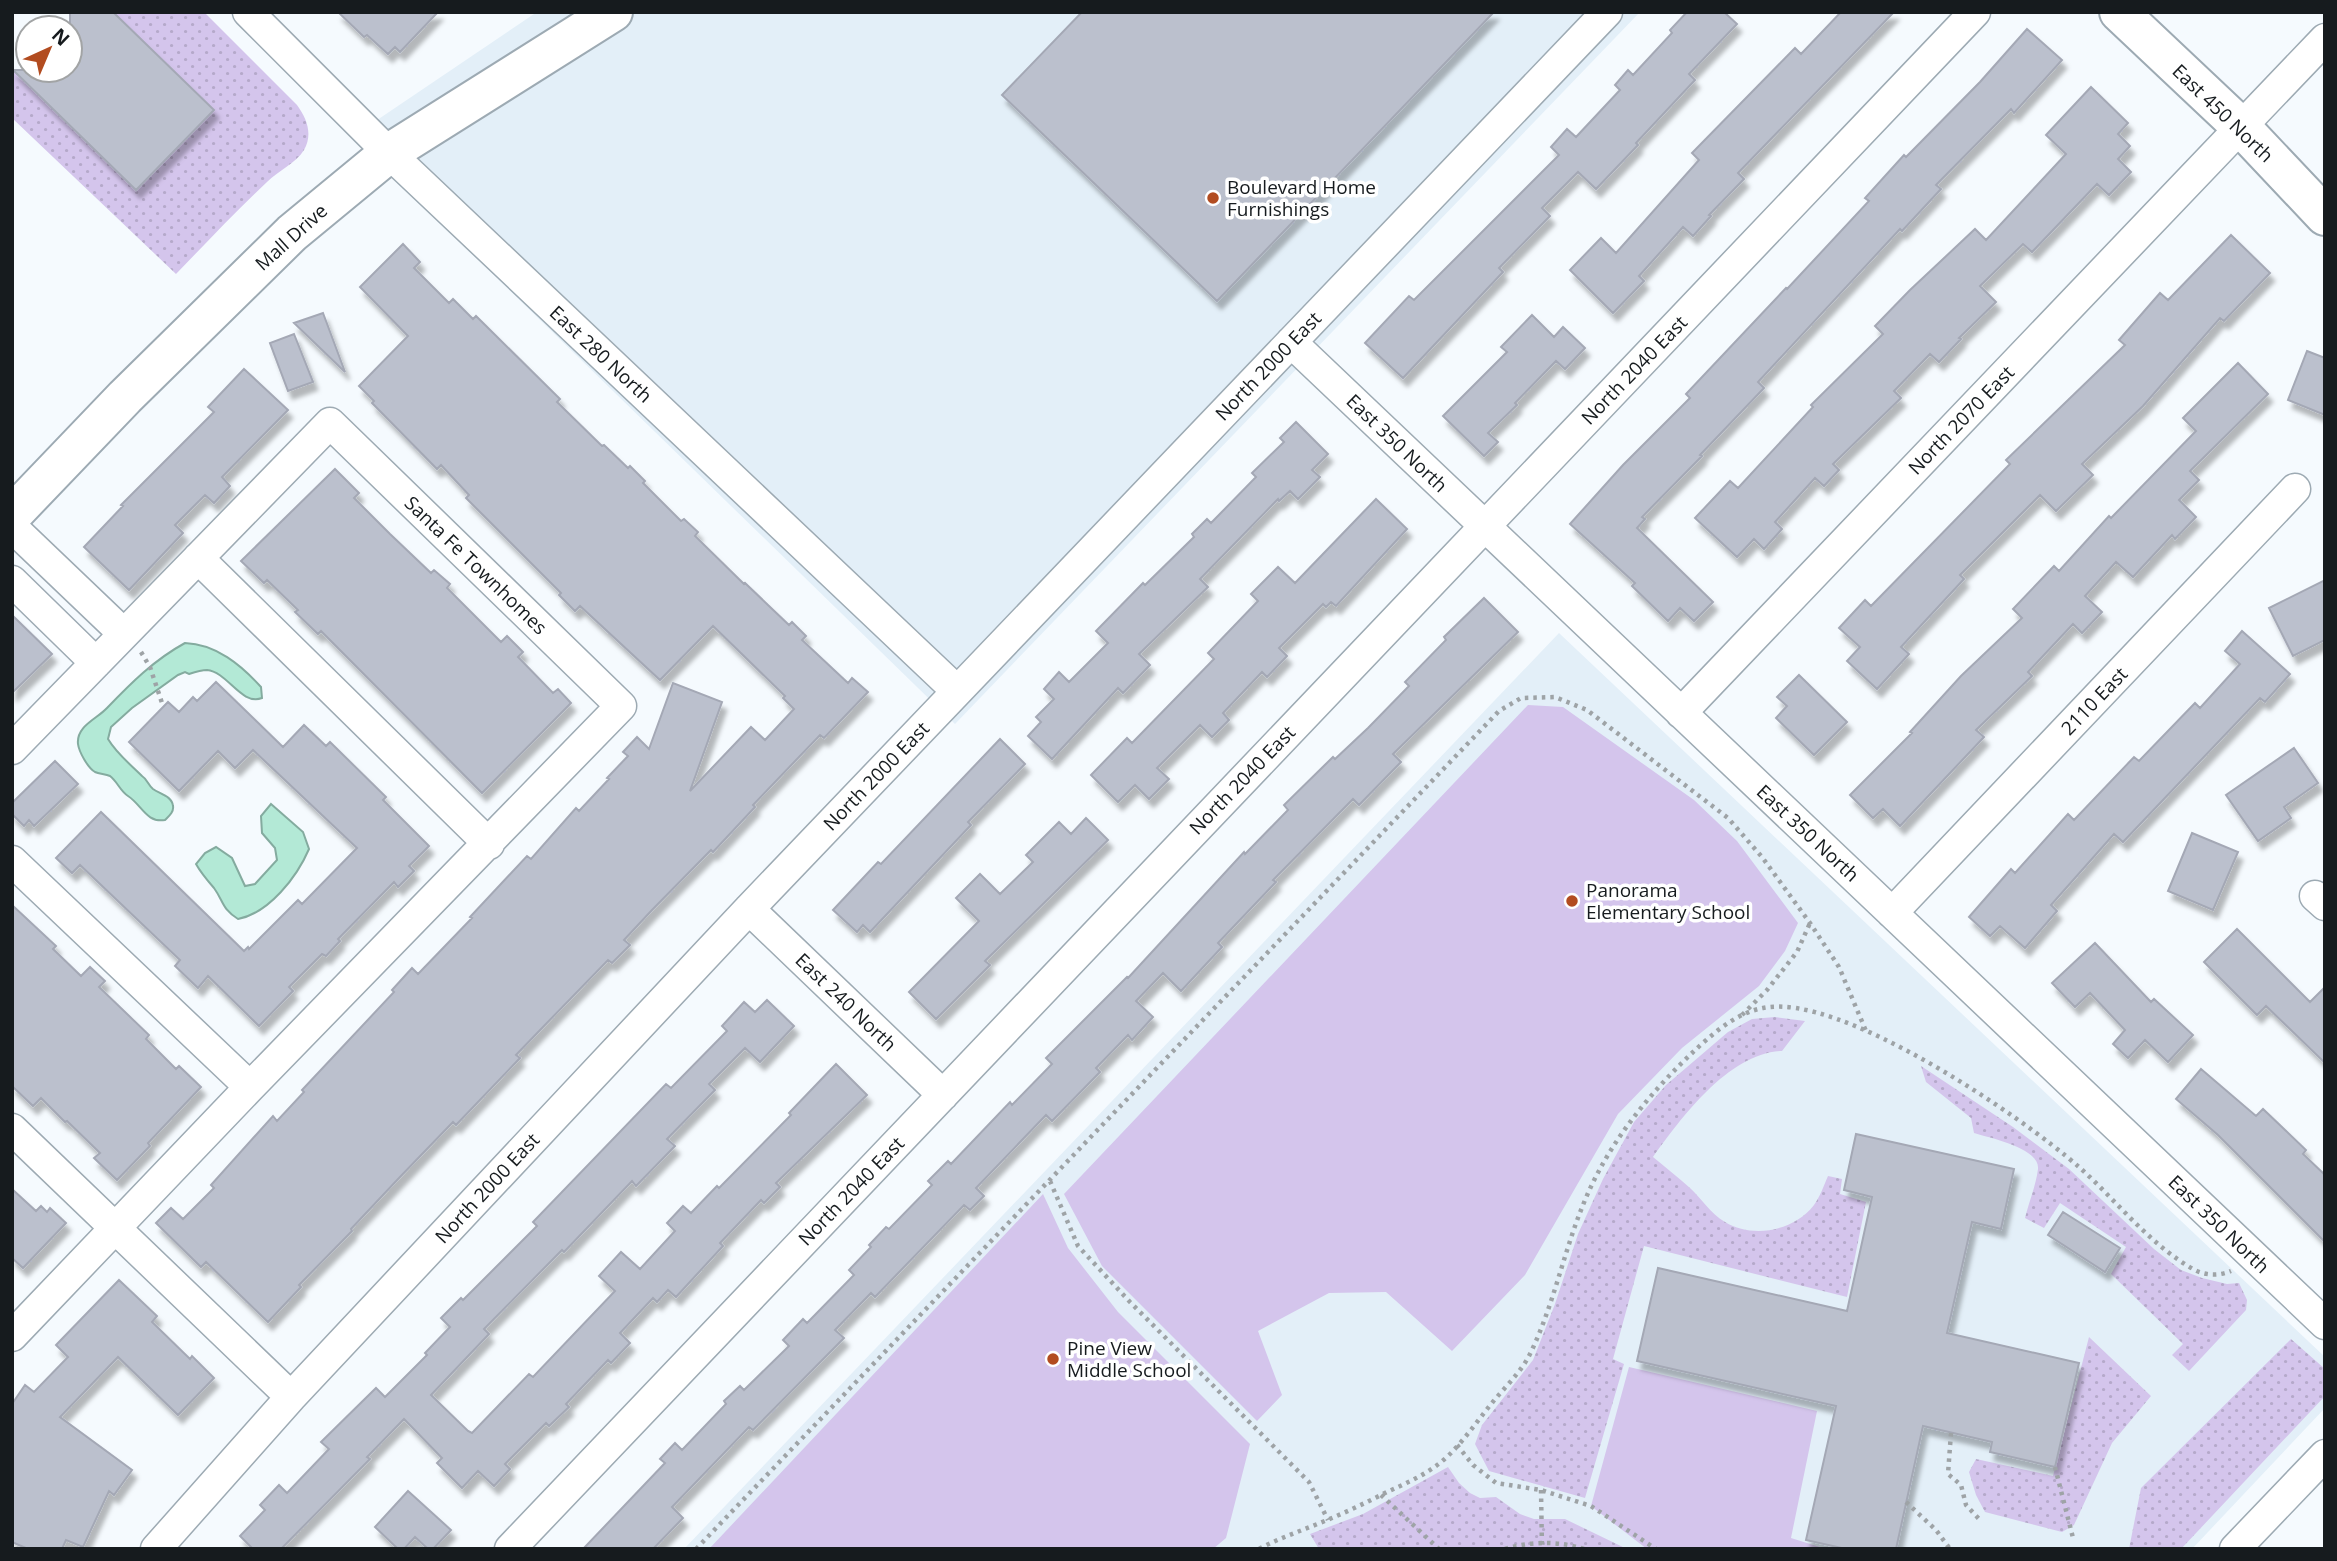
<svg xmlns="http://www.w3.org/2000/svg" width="2337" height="1561" font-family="'Open Sans',sans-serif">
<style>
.built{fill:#e3eff8}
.grass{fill:url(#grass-dots)}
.park{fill:#d4c5ec}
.water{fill:#b3e9d6;stroke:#84ab9f;stroke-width:2}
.building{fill:#bbc0cd;stroke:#a4a8b5;stroke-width:2;filter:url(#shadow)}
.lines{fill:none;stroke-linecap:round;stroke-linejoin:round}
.street-casing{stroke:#9daab3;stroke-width:33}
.secondary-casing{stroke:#9daab3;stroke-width:42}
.path{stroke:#9ea3a6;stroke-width:4.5;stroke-dasharray:3.5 5;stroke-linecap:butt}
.street{stroke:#fff;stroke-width:30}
.secondary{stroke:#fff;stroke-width:38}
.poi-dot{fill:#b24c20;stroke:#fff;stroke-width:2.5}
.labels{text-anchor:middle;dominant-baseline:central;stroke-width:7;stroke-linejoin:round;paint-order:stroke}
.street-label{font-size:19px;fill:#161b1e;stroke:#fff}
.poi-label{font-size:19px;fill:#161b1e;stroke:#fff;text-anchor:start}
</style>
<defs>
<pattern id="grass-dots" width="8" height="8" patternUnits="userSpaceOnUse" patternTransform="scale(1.75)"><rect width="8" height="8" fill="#d4c5ec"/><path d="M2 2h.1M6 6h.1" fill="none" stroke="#b5a9ca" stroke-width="1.8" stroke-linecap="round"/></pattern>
<filter id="shadow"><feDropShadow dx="4.5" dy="8" stdDeviation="2" flood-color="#0004"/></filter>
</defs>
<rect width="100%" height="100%" fill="#f5fafe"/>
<path class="built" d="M 537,12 L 1640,12 L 955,724 L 352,137 Z
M 1559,633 L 2325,1357 L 2325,1408 L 2192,1549 L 684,1549 Z"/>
<path class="grass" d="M 113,12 L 204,12 L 297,105 C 307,119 313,134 304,150 C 296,163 278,171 267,182 C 236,211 206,243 176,274 L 12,118 L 12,69 L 136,189 Z
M 1775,1017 L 1805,1021 L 1782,1051 C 1729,1053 1682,1117 1653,1157 C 1665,1167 1678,1177 1690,1188 C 1702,1199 1710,1213 1725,1222 C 1753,1239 1794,1231 1814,1205 C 1820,1197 1824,1185 1828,1176 L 1842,1179 L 1840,1194 L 1866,1202 L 1847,1297 L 1644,1246 L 1613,1359 L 1624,1364 L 1585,1498 L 1489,1471 L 1475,1444 L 1482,1425 L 1533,1360 L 1555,1304 L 1578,1234 L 1603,1179 L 1634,1122 L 1666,1085 L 1728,1032 L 1752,1019 Z
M 1921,1066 L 2013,1127 L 2069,1169 L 2154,1249 L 2181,1270 L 2202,1278 L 2227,1284 L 2239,1283 L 2247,1300 L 2246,1310 L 2189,1371 L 2172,1355 L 2183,1344 L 2111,1274 L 2126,1247 L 2060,1203 L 2044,1228 L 2025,1218 C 2029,1202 2036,1185 2038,1169 C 2040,1148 1990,1138 1974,1133 L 1971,1118 L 1926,1082 Z
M 2089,1337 L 2151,1396 L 2112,1443 L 2074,1525 L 2062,1532 L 1985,1512 L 1976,1495 L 1969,1472 L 1976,1459 L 2053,1476 Z
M 2291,1339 L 2325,1369 L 2325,1396 L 2181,1549 L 2129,1549 L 2141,1488 Z
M 1448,1467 L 1459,1483 L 1470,1493 L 1480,1498 L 1496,1497 L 1520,1514 L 1534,1519 L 1565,1519 L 1627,1549 L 1319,1549 L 1310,1534 L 1363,1514 Z"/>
<path class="park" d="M 1528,705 L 1563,707 L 1694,800 L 1737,841 L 1798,923 L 1785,951 L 1759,986 L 1682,1048 L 1618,1114 L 1525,1275 L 1452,1351 L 1386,1292 L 1329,1293 L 1258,1331 L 1282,1395 L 1257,1421 L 1102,1266 L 1064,1194 Z
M 1043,1194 L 1068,1248 L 1118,1312 L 1250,1444 L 1226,1538 L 1213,1549 L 709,1549 Z
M 1629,1367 L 1817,1411 L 1791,1538 L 1826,1549 L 1647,1549 L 1591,1506 Z"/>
<path class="water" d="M 185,643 C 216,644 241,665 261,687 L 262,698 C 241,706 228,672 207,670 C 201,670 195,672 189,674 L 185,672 L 178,675 L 132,708 L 111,727 L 108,739 C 117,754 130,764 142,776 C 147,779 148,785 153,789 C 160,794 172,796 173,806 C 174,812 169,816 165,820 C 146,823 142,805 128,796 C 120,791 117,781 110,776 C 105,774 99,774 95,772 C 88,768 79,752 78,744 C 76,726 97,719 107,708 C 131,683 154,660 185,643 Z
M 271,804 L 303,832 L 309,849 C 297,877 269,913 238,919 C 222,909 224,902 214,888 C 207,880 201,873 196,864 L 205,853 L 216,847 L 232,858 L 245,886 L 255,884 L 277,860 L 275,848 L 262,833 L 261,816 Z"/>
<path class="building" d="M 70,12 L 113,12 L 214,110 L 136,190 L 13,70 L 70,70 Z
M 338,12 L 438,12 L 400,52 L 395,47 L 388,54 L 367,35 L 364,37 Z
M 1082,12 L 1494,12 L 1217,301 L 1002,95 Z
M 1687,12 L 1724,12 L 1737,24 L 1689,74 L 1695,80 L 1636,143 L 1638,145 L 1596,189 L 1578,172 L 1542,208 L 1550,216 L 1499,268 L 1503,272 L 1403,378 L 1365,343 L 1409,296 L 1414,300 L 1559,155 L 1551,147 L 1567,129 L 1576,137 L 1620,90 L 1615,85 L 1628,70 L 1633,75 L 1672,33 L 1670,30 Z
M 1841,12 L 1894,12 L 1738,173 L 1744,179 L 1709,215 L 1711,216 L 1693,236 L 1683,227 L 1639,276 L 1644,281 L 1613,313 L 1570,270 L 1601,238 L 1616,253 L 1699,160 L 1692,153 L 1795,48 L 1801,54 Z
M 2027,29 L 2062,60 L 2014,113 L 2011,109 L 1936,185 L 1941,189 L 1902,231 L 1900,229 L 1758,382 L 1764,388 L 1700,455 L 1702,456 L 1642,517 L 1645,519 L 1637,528 L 1713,602 L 1694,621 L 1680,608 L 1668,621 L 1632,586 L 1635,583 L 1570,524 L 1623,465 L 1690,398 L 1686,394 L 1786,288 L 1787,289 L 1869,201 L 1865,198 L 1904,155 L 1906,157 L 1980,82 Z
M 2091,87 L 2128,123 L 2118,134 L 2130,146 L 2118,159 L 2131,172 L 2109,195 L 2097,184 L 2032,252 L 2023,244 L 1980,286 L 1996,302 L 1959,338 L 1961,339 L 1939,362 L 1930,354 L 1894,391 L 1901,398 L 1833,464 L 1839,470 L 1824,486 L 1815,478 L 1775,522 L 1782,529 L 1764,549 L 1754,539 L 1737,557 L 1695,518 L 1730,481 L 1738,488 L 1813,407 L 1811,405 L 1883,334 L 1875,326 L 1910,290 L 1975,229 L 1986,240 L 2066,154 L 2046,135 Z
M 2231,235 L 2270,273 L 2224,321 L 2220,318 L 2143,406 L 2082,464 L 2093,475 L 2056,511 L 2040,495 L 1960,575 L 1964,579 L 1901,647 L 1909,654 L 1877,689 L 1847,661 L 1860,647 L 1839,628 L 1865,600 L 1871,606 L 2010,464 L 2006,460 L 2125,345 L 2119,340 L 2160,293 L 2168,300 Z
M 403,244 L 420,262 L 414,268 L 449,303 L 453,299 L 473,319 L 476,316 L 560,399 L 557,402 L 602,446 L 604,445 L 628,468 L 630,466 L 645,481 L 643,483 L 681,521 L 684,519 L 698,532 L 695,536 L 744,584 L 745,583 L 789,625 L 792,622 L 806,636 L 802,640 L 848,683 L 852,678 L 868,692 L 824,738 L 820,735 L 753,805 L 755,807 L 713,852 L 711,850 L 652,910 L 624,940 L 630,945 L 612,963 L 608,960 L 543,1027 L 516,1055 L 520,1058 L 456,1125 L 453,1122 L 399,1178 L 351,1229 L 352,1231 L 299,1285 L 301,1287 L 268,1322 L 206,1262 L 201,1267 L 156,1223 L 171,1208 L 183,1219 L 214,1188 L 211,1185 L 273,1116 L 277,1121 L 304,1092 L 302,1090 L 394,992 L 392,990 L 412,968 L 418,974 L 472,918 L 470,917 L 527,856 L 531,859 L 576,808 L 579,811 L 609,779 L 607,778 L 628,756 L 623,752 L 637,737 L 649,749 L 673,683 L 722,702 L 690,791 L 751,727 L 765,740 L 794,709 L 783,698 L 785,696 L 713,626 L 660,680 L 580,606 L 575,611 L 559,595 L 561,593 L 466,498 L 469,495 L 441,465 L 437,469 L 372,403 L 374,401 L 359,386 L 408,336 L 360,287 Z
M 323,313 L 345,372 L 294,323 Z
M 1532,315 L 1554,337 L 1563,327 L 1585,348 L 1565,369 L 1556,361 L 1515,403 L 1517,405 L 1488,433 L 1498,442 L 1484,456 L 1443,416 L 1507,352 L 1501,347 Z
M 294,334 L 313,382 L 288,391 L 270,343 Z
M 2307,351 L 2325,358 L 2325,415 L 2288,400 Z
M 2238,363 L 2268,394 L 2190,471 L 2199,480 L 2179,500 L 2196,517 L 2175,539 L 2172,535 L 2133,577 L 2116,562 L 2085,596 L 2102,612 L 2082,633 L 2073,624 L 2028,672 L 2032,676 L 1976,730 L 1984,737 L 1900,826 L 1883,809 L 1873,818 L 1850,795 L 1912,733 L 1910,732 L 1961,676 L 2022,618 L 2013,609 L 2054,566 L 2059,571 L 2109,516 L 2111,518 L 2196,431 L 2183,418 Z
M 244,369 L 288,410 L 222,477 L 230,486 L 214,503 L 205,495 L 175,525 L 183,533 L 129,590 L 84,547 L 123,506 L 121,505 L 214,412 L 208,407 Z
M 1296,422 L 1328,454 L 1312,470 L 1320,477 L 1298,499 L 1290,491 L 1279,501 L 1278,499 L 1200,579 L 1208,587 L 1139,654 L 1150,665 L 1123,693 L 1118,688 L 1052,759 L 1028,736 L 1041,722 L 1036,717 L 1054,699 L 1044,689 L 1059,672 L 1069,682 L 1108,643 L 1096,631 L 1143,583 L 1145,585 L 1194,537 L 1192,534 L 1207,519 L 1211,523 L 1256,477 L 1252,473 L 1284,442 L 1280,438 Z
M 335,469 L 359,493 L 354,498 L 390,534 L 431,573 L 434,570 L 450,584 L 447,588 L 501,642 L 507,636 L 523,652 L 518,657 L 553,693 L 558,689 L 571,703 L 482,793 L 321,631 L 318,634 L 295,612 L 298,610 L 267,580 L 264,583 L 241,561 Z
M 1376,499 L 1407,529 L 1336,606 L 1331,602 L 1326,607 L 1323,604 L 1279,648 L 1287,656 L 1267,677 L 1262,672 L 1223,713 L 1229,720 L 1212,737 L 1200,725 L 1157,768 L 1169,779 L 1149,799 L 1135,785 L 1118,802 L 1091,775 L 1127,738 L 1132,743 L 1214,659 L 1208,653 L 1258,601 L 1251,594 L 1278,567 L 1295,583 Z
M 2325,580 L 2325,640 L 2293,656 L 2269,608 Z
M 1484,598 L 1518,632 L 1393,754 L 1401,762 L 1359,805 L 1353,799 L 1273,880 L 1276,882 L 1218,943 L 1222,947 L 1181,991 L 1163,973 L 1136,1001 L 1153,1017 L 1132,1040 L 1128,1035 L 1096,1068 L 1100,1072 L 1052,1121 L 1046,1115 L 976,1188 L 984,1196 L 970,1210 L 964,1205 L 875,1297 L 871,1293 L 835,1330 L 844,1338 L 753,1430 L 749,1427 L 672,1507 L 683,1518 L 653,1549 L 583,1549 L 665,1463 L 660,1459 L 675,1443 L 682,1450 L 726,1404 L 724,1401 L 740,1386 L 744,1390 L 789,1346 L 783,1340 L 803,1319 L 807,1323 L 854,1275 L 849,1270 L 871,1247 L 869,1245 L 886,1227 L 889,1229 L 932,1185 L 928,1181 L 948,1161 L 951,1164 L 1010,1102 L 1012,1105 L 1052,1064 L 1046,1058 L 1127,977 L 1128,978 L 1244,852 L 1245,854 L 1288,810 L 1284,805 L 1333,757 L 1335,759 L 1368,728 L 1409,686 L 1405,682 L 1446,640 L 1444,637 Z
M 12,615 L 52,654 L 12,693 Z
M 2242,631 L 2290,674 L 2265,702 L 2260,698 L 2123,842 L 2114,834 L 2051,905 L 2057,911 L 2025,948 L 2000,926 L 1990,936 L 1969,917 L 2011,869 L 2015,873 L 2068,814 L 2074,820 L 2134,757 L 2139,761 L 2195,703 L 2200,708 L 2240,664 L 2225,651 Z
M 1799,675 L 1847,722 L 1814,755 L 1776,718 L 1787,706 L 1777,697 Z
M 216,682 L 283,747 L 304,725 L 326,746 L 330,742 L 386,797 L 383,800 L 429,846 L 409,866 L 414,871 L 398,887 L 394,882 L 338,939 L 340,941 L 326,956 L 322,954 L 289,987 L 293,991 L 259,1026 L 208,976 L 198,988 L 175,966 L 180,960 L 80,865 L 72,873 L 56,858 L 101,812 L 244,951 L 248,947 L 249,949 L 298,900 L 302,904 L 357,848 L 253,750 L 235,768 L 218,751 L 179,791 L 129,742 L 168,702 L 179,712 L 193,697 L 197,701 Z
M 1000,739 L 1025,764 L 968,822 L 971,825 L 870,932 L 863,925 L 857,932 L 833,910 L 878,862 L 881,864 Z
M 2294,748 L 2318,783 L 2284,807 L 2291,818 L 2258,841 L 2226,795 Z
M 55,761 L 78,784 L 34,826 L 29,820 L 24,826 L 12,814 L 12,803 Z
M 1086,818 L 1108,840 L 985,961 L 990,965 L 936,1019 L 909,992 L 979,921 L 956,898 L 980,874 L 1000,894 L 1033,862 L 1026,855 L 1059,822 L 1071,834 Z
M 2192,833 L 2238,852 L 2213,910 L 2168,891 Z
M 12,905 L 56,946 L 53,949 L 81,976 L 90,967 L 105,981 L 99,987 L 149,1035 L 146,1039 L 176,1069 L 179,1066 L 201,1087 L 148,1143 L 150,1146 L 117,1180 L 94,1158 L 100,1153 L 67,1121 L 65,1122 L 41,1098 L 33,1106 L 12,1086 Z
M 2237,929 L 2310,1002 L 2325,987 L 2325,1063 L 2266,1006 L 2257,1015 L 2204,962 Z
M 2095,943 L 2151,1002 L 2154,999 L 2193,1035 L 2168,1062 L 2145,1040 L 2128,1058 L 2113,1044 L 2125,1030 L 2090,993 L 2075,1007 L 2052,983 Z
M 767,1000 L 794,1026 L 760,1062 L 745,1048 L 709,1084 L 715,1090 L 667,1139 L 675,1146 L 636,1186 L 632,1181 L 564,1252 L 562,1250 L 484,1329 L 489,1334 L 431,1395 L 468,1431 L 472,1433 L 529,1374 L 533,1377 L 615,1291 L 599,1276 L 621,1252 L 640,1269 L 675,1231 L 667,1223 L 683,1206 L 691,1213 L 717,1186 L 719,1188 L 791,1115 L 789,1113 L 836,1064 L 867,1095 L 776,1183 L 780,1187 L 764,1203 L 761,1200 L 720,1243 L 723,1246 L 676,1297 L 668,1290 L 657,1302 L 653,1298 L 620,1333 L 630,1343 L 611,1363 L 608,1360 L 566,1404 L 569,1407 L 549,1426 L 546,1423 L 505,1464 L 510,1469 L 494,1486 L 478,1471 L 462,1488 L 437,1463 L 442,1458 L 404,1419 L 367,1457 L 370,1459 L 281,1549 L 253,1549 L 240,1536 L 265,1510 L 260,1505 L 279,1485 L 287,1493 L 329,1449 L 321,1442 L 376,1388 L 385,1397 L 427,1355 L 425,1353 L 450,1327 L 441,1318 L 461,1298 L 463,1300 L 537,1226 L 533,1222 L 666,1084 L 671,1088 L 727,1031 L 722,1026 L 744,1002 L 755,1012 Z
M 2201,1069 L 2256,1116 L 2263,1109 L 2306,1150 L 2303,1154 L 2325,1175 L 2325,1242 L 2218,1135 L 2176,1099 Z
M 1856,1134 L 2014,1169 L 2001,1229 L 1972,1222 L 1947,1333 L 2079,1363 L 2055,1467 L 1990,1452 L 1992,1442 L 1923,1426 L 1896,1549 L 1846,1549 L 1806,1540 L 1836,1406 L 1637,1361 L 1658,1268 L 1847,1311 L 1872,1197 L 1844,1190 Z
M 12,1189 L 36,1211 L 41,1206 L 47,1212 L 50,1208 L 66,1223 L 23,1268 L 12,1258 Z
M 2063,1212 L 2120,1248 L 2105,1272 L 2048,1235 Z
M 119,1280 L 157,1316 L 152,1322 L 190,1359 L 192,1356 L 214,1378 L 178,1415 L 118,1357 L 60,1417 L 132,1470 L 114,1495 L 109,1491 L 83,1547 L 66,1540 L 62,1549 L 28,1549 L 12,1542 L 12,1404 L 25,1385 L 34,1392 L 68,1357 L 56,1345 Z
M 408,1491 L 451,1530 L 433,1549 L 428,1549 L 415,1537 L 404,1549 L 398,1549 L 375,1527 Z"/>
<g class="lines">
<g class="street-casing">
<path id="street" d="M 248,12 L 389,153 L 957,691
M 1291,342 L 2325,1324
M 12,527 L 124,634
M 198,558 L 489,844
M 12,581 L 96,663
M 1681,713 L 2325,39
M 12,749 L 330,423 L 621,706 L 250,1087 L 12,1336
M 12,861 L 250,1087
M 2315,896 L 2325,905
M 749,909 L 943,1095
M 1892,913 L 2295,489
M 12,1129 L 291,1397
M 156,1549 L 291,1397 L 749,909 L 1607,12
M 510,1549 L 1975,12
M 2235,1549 L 2325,1455"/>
</g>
<g class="secondary-casing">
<path id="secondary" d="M 2119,12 L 2241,127 L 2325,216
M 12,515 L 125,397 L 292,233 L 389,153 L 613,12"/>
</g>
<path class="path" d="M 141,652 L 150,667 L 163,706
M 1742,1015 L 1767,990 L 1797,952 L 1810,923
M 1050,1181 L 1078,1246 L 1130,1302 L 1309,1482 L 1328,1520
M 1951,1433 L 1948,1474 L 1961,1485 L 1966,1505 L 1979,1519
M 1457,1445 L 1473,1465 L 1496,1483 L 1541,1490 L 1591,1506 L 1656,1549
M 2055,1467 L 2073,1538
M 1541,1490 L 1542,1549
M 1381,1495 L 1439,1549
M 1906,1502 L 1936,1530 L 1950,1549
M 696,1549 L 1499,711 L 1521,698 L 1555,697 L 1587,710 L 1728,818 L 1762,857 L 1810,923 L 1839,967 L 1866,1031
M 1259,1549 C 1281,1537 1304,1530 1327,1520 C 1347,1512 1367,1502 1387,1492 C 1409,1482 1432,1472 1450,1454 C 1465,1439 1478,1420 1492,1403 C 1504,1388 1520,1373 1529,1356 C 1553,1308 1563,1254 1583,1205 C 1606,1147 1646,1097 1691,1054 C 1710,1036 1735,1013 1763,1008 C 1840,992 2021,1116 2079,1167 C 2116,1200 2149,1244 2193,1269 C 2205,1276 2219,1276 2231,1271
M 1505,1549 C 1530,1541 1560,1541 1584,1549"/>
<use href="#street" class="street"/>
<use href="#secondary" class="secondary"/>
</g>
<g class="poi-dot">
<circle cx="1213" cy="198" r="7"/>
<circle cx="1572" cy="901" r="7"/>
<circle cx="1053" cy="1359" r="7"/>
</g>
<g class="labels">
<g class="street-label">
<text transform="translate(2223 113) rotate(44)">East 450 North</text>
<text transform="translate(291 237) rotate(-42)">Mall Drive</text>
<text transform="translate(601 354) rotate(43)">East 280 North</text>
<text transform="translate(1268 366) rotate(-46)">North 2000 East</text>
<text transform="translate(1634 370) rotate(-46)">North 2040 East</text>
<text transform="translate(1961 420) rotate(-46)">North 2070 East</text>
<text transform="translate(1397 443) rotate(44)">East 350 North</text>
<text transform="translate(476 565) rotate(44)">Santa Fe Townhomes</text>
<text transform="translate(2094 701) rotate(-46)">2110 East</text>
<text transform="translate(876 776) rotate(-46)">North 2000 East</text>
<text transform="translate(1242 780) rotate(-46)">North 2040 East</text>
<text transform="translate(1808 833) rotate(43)">East 350 North</text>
<text transform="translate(846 1002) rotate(44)">East 240 North</text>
<text transform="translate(487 1188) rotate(-47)">North 2000 East</text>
<text transform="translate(851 1191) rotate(-46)">North 2040 East</text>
<text transform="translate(2219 1224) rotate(44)">East 350 North</text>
</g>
<g class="poi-label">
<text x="1227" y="187">Boulevard Home<tspan x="1227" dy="22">Furnishings</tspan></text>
<text x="1586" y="890">Panorama<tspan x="1586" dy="22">Elementary School</tspan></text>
<text x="1067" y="1348">Pine View<tspan x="1067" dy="22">Middle School</tspan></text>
</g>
</g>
<rect width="2337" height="1561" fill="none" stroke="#161b1e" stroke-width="28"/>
<g transform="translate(49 49) rotate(44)"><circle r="33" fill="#ffffff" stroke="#a2a4a5" stroke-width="2"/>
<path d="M0-5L12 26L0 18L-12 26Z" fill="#b24c20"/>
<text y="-10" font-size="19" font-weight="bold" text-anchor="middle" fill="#161b1e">N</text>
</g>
</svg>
